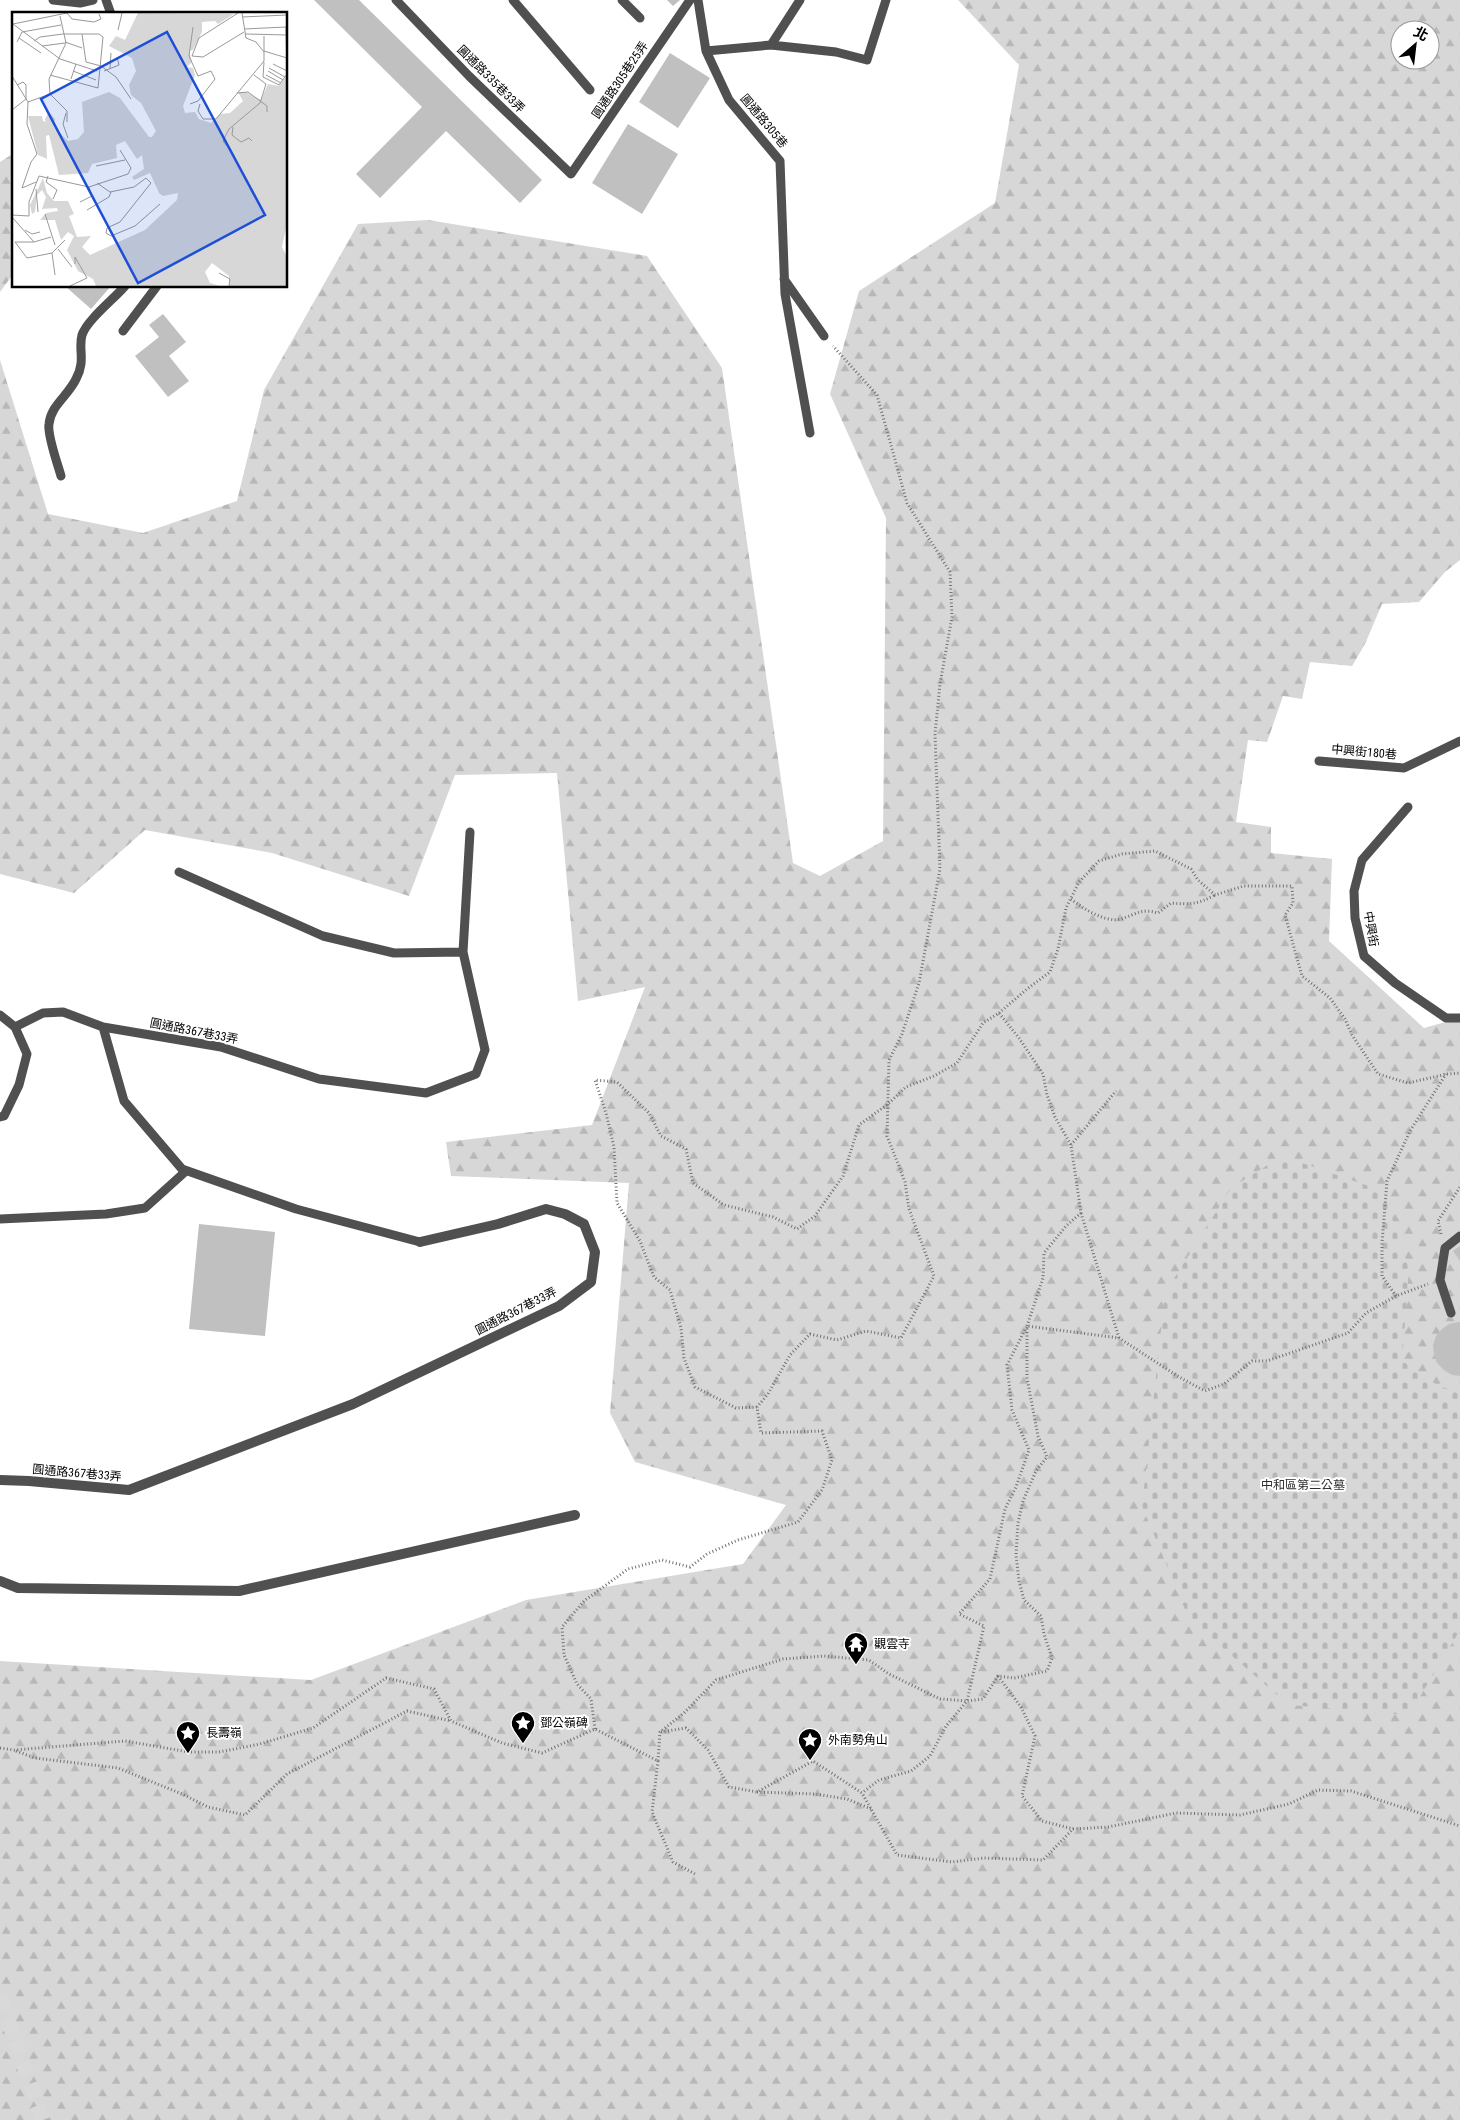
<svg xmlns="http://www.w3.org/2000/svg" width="1460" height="2120" font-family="'Roboto Condensed','Noto Sans TC',sans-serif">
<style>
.forest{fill:url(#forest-firs);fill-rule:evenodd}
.cemetery{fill:url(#cemetery-stones)}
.building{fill:#c0c0c0}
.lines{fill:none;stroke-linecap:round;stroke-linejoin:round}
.motorway-tunnel{stroke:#d9d9d9;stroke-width:15;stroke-dasharray:15 8;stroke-linecap:butt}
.path{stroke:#727272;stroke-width:3;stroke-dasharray:1 2.5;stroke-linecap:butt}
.service{stroke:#505050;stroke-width:9}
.minor{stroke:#505050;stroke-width:10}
.labels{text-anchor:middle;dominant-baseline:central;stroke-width:4;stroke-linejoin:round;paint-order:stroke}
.street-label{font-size:12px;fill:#000;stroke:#fff}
.park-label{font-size:12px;fill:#2e2e2e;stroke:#fff}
.poi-label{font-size:12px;fill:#000;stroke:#fff;text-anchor:start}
.inset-road{fill:none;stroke:#999;stroke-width:1}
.view{fill:#1d4ed8;fill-opacity:0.15;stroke:#1d4ed8;stroke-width:2.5}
.inset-edge{fill:none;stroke:#000;stroke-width:2.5}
</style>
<defs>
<pattern id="forest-firs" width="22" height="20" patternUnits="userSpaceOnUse" patternTransform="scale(1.25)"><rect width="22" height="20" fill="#d7d7d7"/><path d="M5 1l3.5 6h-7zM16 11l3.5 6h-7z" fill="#b7b7b7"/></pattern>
<pattern id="cemetery-stones" width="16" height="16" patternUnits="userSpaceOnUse" patternTransform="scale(1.25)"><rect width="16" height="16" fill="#d7d7d7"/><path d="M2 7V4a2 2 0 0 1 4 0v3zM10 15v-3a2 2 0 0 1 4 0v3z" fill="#b7b7b7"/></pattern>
</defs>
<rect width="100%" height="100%" fill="#fff"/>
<path class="forest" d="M 958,0 L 1460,0 L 1460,560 L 1445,572 L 1419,602 L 1382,604 L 1365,644 L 1352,666 L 1310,662 L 1302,699 L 1283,696 L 1267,742 L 1248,740 L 1236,822 L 1271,827 L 1271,853 L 1332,859 L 1329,941 L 1424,1028 L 1460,1018 L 1460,2120 L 0,2120 L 0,1661 L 311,1680 L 526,1600 L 743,1564 L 786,1505 L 635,1462 L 610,1413 L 629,1183 L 451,1176 L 446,1142 L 592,1125 L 645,987 L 578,1001 L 557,773 L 455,775 L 409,896 L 272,853 L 145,830 L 74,893 L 0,874 L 0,360 L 48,514 L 143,533 L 237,501 L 264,390 L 358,224 L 428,220 L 647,256 L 722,368 L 793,863 L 820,876 L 883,841 L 886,518 L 830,394 L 859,291 L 995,203 L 1019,65 ZM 1400,30 L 1430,30 L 1430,60 L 1400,60 Z
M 14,153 L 14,273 L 0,292 L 0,162 Z"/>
<path class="cemetery" d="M 1282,1156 L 1383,1191 L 1409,1269 L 1402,1361 L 1440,1387 L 1460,1391 L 1460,1630 L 1409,1715 L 1289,1705 L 1189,1619 L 1142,1506 L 1165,1293 L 1231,1188 Z"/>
<path class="building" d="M 314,0 L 359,0 L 542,180 L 520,203 L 446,131 L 380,198 L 356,174 L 422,107 Z
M 667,0 L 680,0 L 673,6 Z
M 670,53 L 710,78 L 678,128 L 639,102 Z
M 628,124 L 678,154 L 642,214 L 592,183 Z
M 65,286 L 111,286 L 91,309 Z
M 163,314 L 186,342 L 169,356 L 189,381 L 168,397 L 135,356 L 159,337 L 149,325 Z
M 199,1224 L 275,1232 L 265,1336 L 189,1329 Z
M 1460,1246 L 1460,1261 L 1453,1251 Z
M 1459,1322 L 1460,1322 L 1460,1376 L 1452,1375 L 1444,1370 L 1437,1363 L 1434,1355 L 1433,1345 L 1436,1336 L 1442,1329 L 1449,1324 Z"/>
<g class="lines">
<path class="motorway-tunnel" d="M 0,1997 L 43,2120"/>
<path class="path" d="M 1071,899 C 1082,908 1105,923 1121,919 C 1137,914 1141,908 1158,913 L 1171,903 C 1190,905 1198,904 1215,895
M 999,1013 L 1027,989 L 1050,972 L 1058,949 L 1066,908 L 1079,882 L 1099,861 L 1122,854 L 1155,851 L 1191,869 L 1198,880 L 1215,895 L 1244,886 L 1292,886 L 1293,903 L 1285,915 L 1302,976 L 1330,998 L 1345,1019 L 1352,1035 L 1378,1074 L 1408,1083 L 1447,1074 L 1460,1073
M 1071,1145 L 1116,1091
M 1081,1213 L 1119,1338
M 1441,1234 L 1438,1221 L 1460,1187
M 1396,1296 L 1382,1276 L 1382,1243 L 1387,1181 L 1410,1131 L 1446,1074
M 757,1407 L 736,1408 L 695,1387 L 684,1358 L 681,1328 L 670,1290 L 654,1277 L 640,1241 L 617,1203 L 614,1147 L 606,1113 L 595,1080 L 617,1082 L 649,1113 L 661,1136 L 686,1149 L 693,1183 L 724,1205 L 773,1217 L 797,1229 L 815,1216 L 843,1176 L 859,1125 L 888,1104 L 906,1087 L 934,1076 L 957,1063 L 983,1023 L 999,1013 L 1019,1038 L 1043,1074 L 1047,1095 L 1055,1117 L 1071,1145 L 1081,1213 L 1066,1226 L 1044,1253 L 1043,1278 L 1027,1326 L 1027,1378 L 1038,1436 L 1047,1457 L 1036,1471 L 1023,1501 L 1018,1523 L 1016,1555 L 1019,1581 L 1024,1600 L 1041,1616 L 1044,1634 L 1052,1658 L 1047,1671 L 1014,1678 L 998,1676 L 983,1699 L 967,1701 L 946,1726 L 930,1756 L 911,1771 L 879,1780 L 862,1793
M 998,1676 L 1021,1707 L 1035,1736 L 1022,1796 L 1042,1821 L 1073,1829
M 595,1729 L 591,1699 L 577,1684 L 564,1655 L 562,1627 L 584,1601 L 628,1569 L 662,1560 L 690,1567 L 707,1554 L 738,1540 L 798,1522 L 822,1490 L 832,1460 L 822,1431 L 761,1433 L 757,1407 L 768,1394 L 790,1355 L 810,1334 L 837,1340 L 866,1331 L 901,1338 L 934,1276 L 909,1209 L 905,1182 L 887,1136 L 889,1060 L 902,1034 L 919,983 L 940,869 L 935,734 L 940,684 L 952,617 L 950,572 L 907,503 L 877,395 L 833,346
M 661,1732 L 686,1728 L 708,1750 L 729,1787 L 757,1792 L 813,1761 L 862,1793 L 897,1855 L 952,1862 L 984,1858 L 1043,1860 L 1073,1829 L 1108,1827 L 1176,1813 L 1240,1815 L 1289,1804 L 1318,1790 L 1351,1791 L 1460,1826
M 0,1748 L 14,1750 L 125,1741 L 189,1752 L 219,1752 L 260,1744 L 313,1728 L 386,1678 L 434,1689 L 451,1721 L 502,1743 L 542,1753 L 595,1729 L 658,1761 L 660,1732 L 684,1713 L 716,1680 L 783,1659 L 824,1656 L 869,1660 L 889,1674 L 940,1699 L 967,1701 L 984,1626 L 959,1614 L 990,1579 L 1005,1509 L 1016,1487 L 1029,1450 L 1012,1410 L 1007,1365 L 1027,1326 L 1119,1338 L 1179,1377 L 1205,1391 L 1224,1384 L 1252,1361 L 1267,1361 L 1348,1333 L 1366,1313 L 1396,1296 L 1428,1284
M 16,1751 L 35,1758 L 118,1768 L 182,1794 L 208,1807 L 245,1815 L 287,1774 L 407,1711 L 451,1721
M 658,1761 L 652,1812 L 673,1862 L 695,1874
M 757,1792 L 815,1794 L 847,1799 L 871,1809"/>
<path class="service" d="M 53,0 L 80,3 L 93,0
M 106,0 L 111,14
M 396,0 L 469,76 L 571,174 L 690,0
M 513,0 L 590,90
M 622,0 L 640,18
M 698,0 L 706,51 L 729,100 L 780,161 L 785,294 L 810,433
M 771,45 L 800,0
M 706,51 L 771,45 L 836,52 L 867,60 L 886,0
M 784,279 L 824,336
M 123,331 L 157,286
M 61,476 C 58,465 47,435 49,424 C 51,405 68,396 76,379 C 86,361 78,349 82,335 C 87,320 114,299 125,286
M 1319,761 L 1404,768 L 1460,741
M 1408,807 L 1362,860 L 1354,891 L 1355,918 L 1364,956 L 1395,983 L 1446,1018 L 1460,1018
M 179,872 L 323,936 L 394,953 L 463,952
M 0,1015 L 15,1027 L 43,1013 L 63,1012 L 103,1027 L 221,1047 L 319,1079 L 426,1093 L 476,1074 L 485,1050 L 463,952 L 470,832
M 103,1027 L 124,1101 L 182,1169 L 296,1209 L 420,1242
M 0,1117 L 4,1116 L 19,1085 L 27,1054 L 15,1027
M 0,1219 L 106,1214 L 145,1208 L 186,1171
M 1451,1313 L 1440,1280 L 1445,1248 L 1460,1236"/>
<path class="minor" d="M 0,1480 L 29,1481 L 129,1490 L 353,1404 L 559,1306 L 591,1282 L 595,1252 L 584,1224 L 565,1214 L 546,1209 L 498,1224 L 420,1242
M 0,1581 L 18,1588 L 239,1591 L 575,1515"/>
</g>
<defs>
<g id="temple-pin" transform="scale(1.25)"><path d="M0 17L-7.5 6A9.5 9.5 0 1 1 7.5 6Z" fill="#000" stroke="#fff"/><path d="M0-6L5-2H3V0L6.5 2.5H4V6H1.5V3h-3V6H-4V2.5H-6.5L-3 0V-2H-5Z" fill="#fff"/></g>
<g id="sight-pin" transform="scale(1.25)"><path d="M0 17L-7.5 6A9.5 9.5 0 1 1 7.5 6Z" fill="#000" stroke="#fff"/><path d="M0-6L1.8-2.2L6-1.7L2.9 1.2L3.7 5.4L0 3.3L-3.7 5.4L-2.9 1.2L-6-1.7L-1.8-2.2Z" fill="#fff"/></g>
</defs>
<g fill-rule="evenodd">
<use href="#temple-pin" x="856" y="1644"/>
<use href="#sight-pin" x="523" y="1723"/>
<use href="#sight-pin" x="188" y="1733"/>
<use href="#sight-pin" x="810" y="1740"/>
</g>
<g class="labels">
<g class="street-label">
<text transform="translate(491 79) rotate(45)">圓通路335巷33弄</text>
<text transform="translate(620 80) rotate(-56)">圓通路305巷25弄</text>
<text transform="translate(764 121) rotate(50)">圓通路305巷</text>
<text transform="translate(1364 752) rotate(5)">中興街180巷</text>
<text transform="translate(1371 929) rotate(80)">中興街</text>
<text transform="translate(194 1031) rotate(11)">圓通路367巷33弄</text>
<text transform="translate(516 1311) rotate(-27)">圓通路367巷33弄</text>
<text transform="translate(77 1473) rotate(5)">圓通路367巷33弄</text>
</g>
<g class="park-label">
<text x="1303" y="1485">中和區第二公墓</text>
</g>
<g class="poi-label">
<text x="874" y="1644">觀雲寺</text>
<text x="540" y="1723">鄧公嶺碑</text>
<text x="206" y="1733">長壽嶺</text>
<text x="828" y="1740">外南勢角山</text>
</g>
</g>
<g transform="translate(12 12)">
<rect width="275" height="275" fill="#fff"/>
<path d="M 126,1 L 222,2 L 206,12 L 203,9 L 190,10 L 190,20 L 181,38 L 177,39 L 180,50 L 175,55 L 181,56 L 183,63 L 171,94 L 173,101 L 183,100 L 187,107 L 199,111 L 208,102 L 218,101 L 231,89 L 226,80 L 234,80 L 249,88 L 256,72 L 267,74 L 275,63 L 275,211 L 270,235 L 275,245 L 275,274 L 217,274 L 217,264 L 200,251 L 193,260 L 198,271 L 208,274 L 84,274 L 81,267 L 66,259 L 55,238 L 62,224 L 56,220 L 49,228 L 43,208 L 28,208 L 34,201 L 46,199 L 45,196 L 30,197 L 34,185 L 30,178 L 25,183 L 23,200 L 20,202 L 18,193 L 31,166 L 35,181 L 42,189 L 56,189 L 62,202 L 57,204 L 65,225 L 79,224 L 70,235 L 78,243 L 133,218 L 165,188 L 166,181 L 151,184 L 147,181 L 138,161 L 122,168 L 120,165 L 132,157 L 130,143 L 125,147 L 113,129 L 104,133 L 105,146 L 80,152 L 76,161 L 47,163 L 33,107 L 37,100 L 43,107 L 42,115 L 56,129 L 66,127 L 72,120 L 70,90 L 97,80 L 108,86 L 137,125 L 140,125 L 144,119 L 129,91 L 119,83 L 117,73 L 124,59 L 120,46 L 97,34 L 104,24 L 113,28 Z" fill="#d7d7d7"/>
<path d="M 16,104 L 30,104 L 31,109 L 36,110 L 39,122 L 34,124 L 35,147 L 26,143 ZM 244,122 L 251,129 L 252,153 L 230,159 L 229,171 L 219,175 L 206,172 L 197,165 L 189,145 L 193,128 L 203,127 L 213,140 L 217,141 L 232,135 L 241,136 L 243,128 L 238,124 Z" fill="#d7d7d7"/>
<path class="inset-road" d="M 55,1 L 60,7 L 82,10 L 89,7 L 87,2M 230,5 L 275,3M 1,12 L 48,47 L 85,59M 1,12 L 55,1M 232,17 L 274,15M 106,18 L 110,1M 70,22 L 74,50 L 89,54 L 104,65 L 119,87M 234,22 L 275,23M 7,26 L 29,41M 22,29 L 28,25 L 51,22 L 87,22 L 91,25 L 86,76 L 38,63M 5,30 L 10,20 L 49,13M 53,30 L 70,36M 30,34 L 53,31M 252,39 L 275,46M 252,40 L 252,24M 180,44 L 187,26 L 226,1M 180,44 L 191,45 L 232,20M 261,52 L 275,59M 98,56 L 99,41M 257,56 L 273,65M 61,59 L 84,68M 92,59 L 107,53 L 105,45M 256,59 L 271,68M 254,63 L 269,71M 0,64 L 16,90 L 15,112 L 25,142 L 19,150 L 10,176 L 24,170M 251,65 L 267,73 L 275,62 L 274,15M 251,65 L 252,50M 59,67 L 64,52M 5,73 L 11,70 L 14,73 L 14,87M 225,81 L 236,80 L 255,94 L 255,100M 38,82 L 37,67 L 54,31 L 48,4M 38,82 L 55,99 L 55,110M 16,90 L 38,82M 178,92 L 186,89 L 203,67 L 199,59 L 186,64 L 177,44 L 181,15M 188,92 L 186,99 L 191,107 L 204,107 L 252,49 L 252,40 L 244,30 L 234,26 L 230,1M 0,98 L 14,87M 54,101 L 51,112 L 56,126M 221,115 L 220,123 L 225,127 L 229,130 L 237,126 L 240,129M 215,134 L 211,129 L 217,117 L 248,91 L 254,72 L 242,63M 84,154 L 113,148M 36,164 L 34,170 L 45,178 L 41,187M 85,171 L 98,180 L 122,175 L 134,166 L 139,171 L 108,210 L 95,216 L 94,221 L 99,224 L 123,214 L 148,192M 24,177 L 26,200M 68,190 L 80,184 L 77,175M 75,198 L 97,185 L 99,180M 33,202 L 43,233M 0,203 L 17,204 L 17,190 L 27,164 L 77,175 L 116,162 L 119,156 L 108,138M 0,205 L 22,230 L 3,230 L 15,246 L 40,241 L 53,228M 13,218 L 20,222 L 28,220M 22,230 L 39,225M 46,237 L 60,255M 40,241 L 43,263M 207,261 L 218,267 L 217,274M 58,274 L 75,266 L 63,245 L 63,252"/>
<path class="view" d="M 155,20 L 253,203 L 126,271 L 29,87 Z"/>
<rect width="275" height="275" class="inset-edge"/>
</g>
<g transform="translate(1415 45) rotate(28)"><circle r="24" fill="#ffffff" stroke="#999999"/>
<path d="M0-4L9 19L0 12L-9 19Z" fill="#000000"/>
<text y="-8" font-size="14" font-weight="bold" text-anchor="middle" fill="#000000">北</text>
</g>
</svg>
